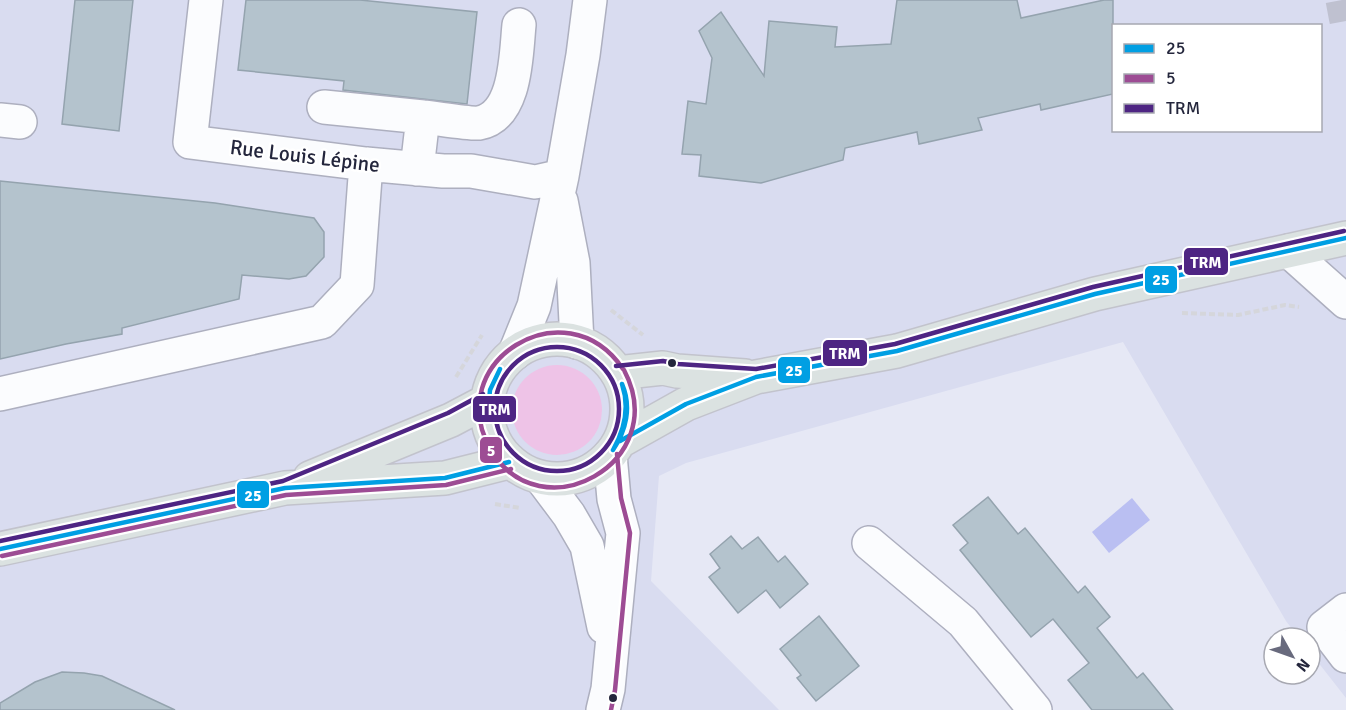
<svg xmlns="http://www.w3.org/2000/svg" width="1346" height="710" font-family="Signika,sans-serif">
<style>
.built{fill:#d9dcf0;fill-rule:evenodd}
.green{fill:#eec3e7}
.water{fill:#babff2}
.building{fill:#b4c3cd;stroke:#94a3ae;stroke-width:1.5}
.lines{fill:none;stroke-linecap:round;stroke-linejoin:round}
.minor-tunnel{stroke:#bfc1d0;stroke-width:33;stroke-dasharray:33 16;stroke-linecap:butt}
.minor-casing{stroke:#adafbf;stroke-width:36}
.major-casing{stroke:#c2c3cc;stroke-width:36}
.path{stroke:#d5d6db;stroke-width:4;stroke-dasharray:6 3;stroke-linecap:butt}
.minor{stroke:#fbfcfe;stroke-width:33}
.major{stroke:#dbe2e1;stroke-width:33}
.bus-1-casing{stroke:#fff;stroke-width:9}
.bus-2-casing{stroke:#fff;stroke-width:9}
.bus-3-casing{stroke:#fff;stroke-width:9}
.bus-1{stroke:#009fe3;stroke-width:4.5}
.bus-2{stroke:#9d4c94;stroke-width:4.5}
.bus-3{stroke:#4e2583;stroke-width:4.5}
.bus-dot{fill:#24263c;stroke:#fff;stroke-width:2}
.labels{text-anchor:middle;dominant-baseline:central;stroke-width:5;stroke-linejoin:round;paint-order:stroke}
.street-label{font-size:21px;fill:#24263c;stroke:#fff}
.line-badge{stroke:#fff;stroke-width:2}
.badge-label{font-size:16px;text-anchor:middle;font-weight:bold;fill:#fff}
</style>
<rect width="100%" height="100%" fill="#e6e8f5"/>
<path class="built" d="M 0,0 L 1346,0 L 1346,698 L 1310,652 L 1310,638 L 1299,638 L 1286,621 L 1123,342 L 686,463 L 659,476 L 651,581 L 779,710 L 0,710 ZM 1114,26 L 1320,26 L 1320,130 L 1114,130 Z"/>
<path class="green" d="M512 410a45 45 0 1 1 90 0a45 45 0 1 1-90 0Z"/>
<path class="water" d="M 1132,498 L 1150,520 L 1109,553 L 1092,532 Z"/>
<path class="building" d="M 75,0 L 133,0 L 119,131 L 62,124 Z
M 246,0 L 360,0 L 477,12 L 467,104 L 343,90 L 344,81 L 238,70 Z
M 897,0 L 1017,0 L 1021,18 L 1104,0 L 1113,0 L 1113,94 L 1041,110 L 1040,104 L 978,118 L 982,130 L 919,144 L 917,132 L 845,148 L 843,160 L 761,183 L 699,176 L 701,155 L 682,154 L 688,101 L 706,104 L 712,58 L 699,31 L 721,12 L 764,76 L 769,21 L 837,27 L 835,47 L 891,44 Z
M 0,181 L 215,203 L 314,218 L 324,232 L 324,257 L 306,276 L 289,279 L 242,275 L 239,299 L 122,328 L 122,334 L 66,344 L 0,359 Z
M 988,497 L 1018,534 L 1025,528 L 1078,593 L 1085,586 L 1110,617 L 1097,628 L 1137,678 L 1143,673 L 1173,710 L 1092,710 L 1068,680 L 1089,663 L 1053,619 L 1031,637 L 960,550 L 968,543 L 953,525 Z
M 731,536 L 742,549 L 758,537 L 778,562 L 785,556 L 808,584 L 780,608 L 766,590 L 738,613 L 709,577 L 720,568 L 710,554 Z
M 819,616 L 859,666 L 816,701 L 797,678 L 801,675 L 780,649 Z
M 62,672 L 84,673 L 102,676 L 175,710 L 0,710 L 0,703 L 35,682 Z"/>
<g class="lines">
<path class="minor-tunnel" d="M 1342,0 L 1346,21"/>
<g class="minor-casing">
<path id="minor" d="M 206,0 L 190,142 L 366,164 L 443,171 L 471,171 L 535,182 L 562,176
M 324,107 L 423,117
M 0,120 L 20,122
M 417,169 L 423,117 C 435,118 469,124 479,123 C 517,116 516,53 519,25
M 561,201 L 573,263 L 577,342
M 1289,251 L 1346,302
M 515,353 L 534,306 L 562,176 L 583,55 L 590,0
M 0,394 L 322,322 L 357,285 L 366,164
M 542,479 L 569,515 L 587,546 L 604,627
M 869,543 L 963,622 L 1035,710
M 1346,610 L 1324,627 L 1346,656
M 603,710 L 608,689 L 623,533 L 614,499 L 610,455"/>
</g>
<g class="major-casing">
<path id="major" d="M487 409a70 70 0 1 1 140 0a70 70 0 1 1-140 0Z
M 617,373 L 663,368 L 677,371 L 745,376
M 620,441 L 686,404 L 756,377 L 897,351 L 1095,294 L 1346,238
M 310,478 L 451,420 L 487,401
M 0,549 L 285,488 L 445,478 L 509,462"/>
</g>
<path class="path" d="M 611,310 L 643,335
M 1182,313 L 1238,315 L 1285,305 L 1299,307
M 456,377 L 482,335
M 495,504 L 520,508"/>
<use href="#minor" class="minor"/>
<use href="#major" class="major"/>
<g class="bus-1-casing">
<path id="bus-1" d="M 488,413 L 490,390 L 500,369
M 488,413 L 490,390 L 500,369
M 620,441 L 686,404 L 756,377 L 897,351 L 1095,294 L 1346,238
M 613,450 C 625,429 630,408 622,384
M 613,450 C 626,431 632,407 622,384
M 0,549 L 285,488 L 445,478 L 509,462"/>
</g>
<g class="bus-2-casing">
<path id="bus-2" d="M 623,369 C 565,284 440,363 491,450 C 540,534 673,463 624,370
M 2,556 L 286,495 L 446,485 L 511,469
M 611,710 L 615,690 L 630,533 L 621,498 L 617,454"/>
</g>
<g class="bus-3-casing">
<path id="bus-3" d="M495 409a62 62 0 1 1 124 0a62 62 0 1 1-124 0Z
M 616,366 L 663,361 L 678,364 L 756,369 L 895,344 L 1093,287 L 1344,231
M 0,541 L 283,481 L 448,413 L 483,394"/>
</g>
<use href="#bus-1" class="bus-1"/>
<use href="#bus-2" class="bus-2"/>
<use href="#bus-3" class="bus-3"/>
</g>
<g class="bus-dot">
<circle cx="672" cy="363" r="5"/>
<circle cx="613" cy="698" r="5"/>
</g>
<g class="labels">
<g class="street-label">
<text transform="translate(305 156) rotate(7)">Rue Louis Lépine</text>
</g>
</g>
<g class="line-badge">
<rect x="1183" y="247" width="46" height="29" rx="6" fill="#4e2583"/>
<rect x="1144" y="265" width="34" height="29" rx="6" fill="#009fe3"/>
<rect x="822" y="339" width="46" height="28" rx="6" fill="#4e2583"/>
<rect x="777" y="356" width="34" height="28" rx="6" fill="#009fe3"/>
<rect x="472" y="395" width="45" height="28" rx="6" fill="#4e2583"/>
<rect x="479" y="436" width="24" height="28" rx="6" fill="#9d4c94"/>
<rect x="236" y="480" width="34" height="29" rx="6" fill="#009fe3"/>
</g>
<g class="badge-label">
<text x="1206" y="268">TRM</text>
<text x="1161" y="285">25</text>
<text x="845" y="359">TRM</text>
<text x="794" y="376">25</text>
<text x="495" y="415">TRM</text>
<text x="491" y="456">5</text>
<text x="253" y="501">25</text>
</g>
<rect x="1112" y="24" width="210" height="108" fill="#ffffff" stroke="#a7a8b1" stroke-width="1.5"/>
<rect x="1124" y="44" width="30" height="9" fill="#009fe3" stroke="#a7a8b1" stroke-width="1.5"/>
<text x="1166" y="54" font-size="18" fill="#24263c">25</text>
<rect x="1124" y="74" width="30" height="9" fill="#9d4c94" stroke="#a7a8b1" stroke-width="1.5"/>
<text x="1166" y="84" font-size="18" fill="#24263c">5</text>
<rect x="1124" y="104" width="30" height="9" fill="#4e2583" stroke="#a7a8b1" stroke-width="1.5"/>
<text x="1166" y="114" font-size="18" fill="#24263c">TRM</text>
<g transform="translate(1292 656) rotate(130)"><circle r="28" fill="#ffffff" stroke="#a7a8b1" stroke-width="1.5"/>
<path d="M0-4.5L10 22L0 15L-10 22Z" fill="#686a7d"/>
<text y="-9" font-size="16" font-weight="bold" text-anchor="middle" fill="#24263c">N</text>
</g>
</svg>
